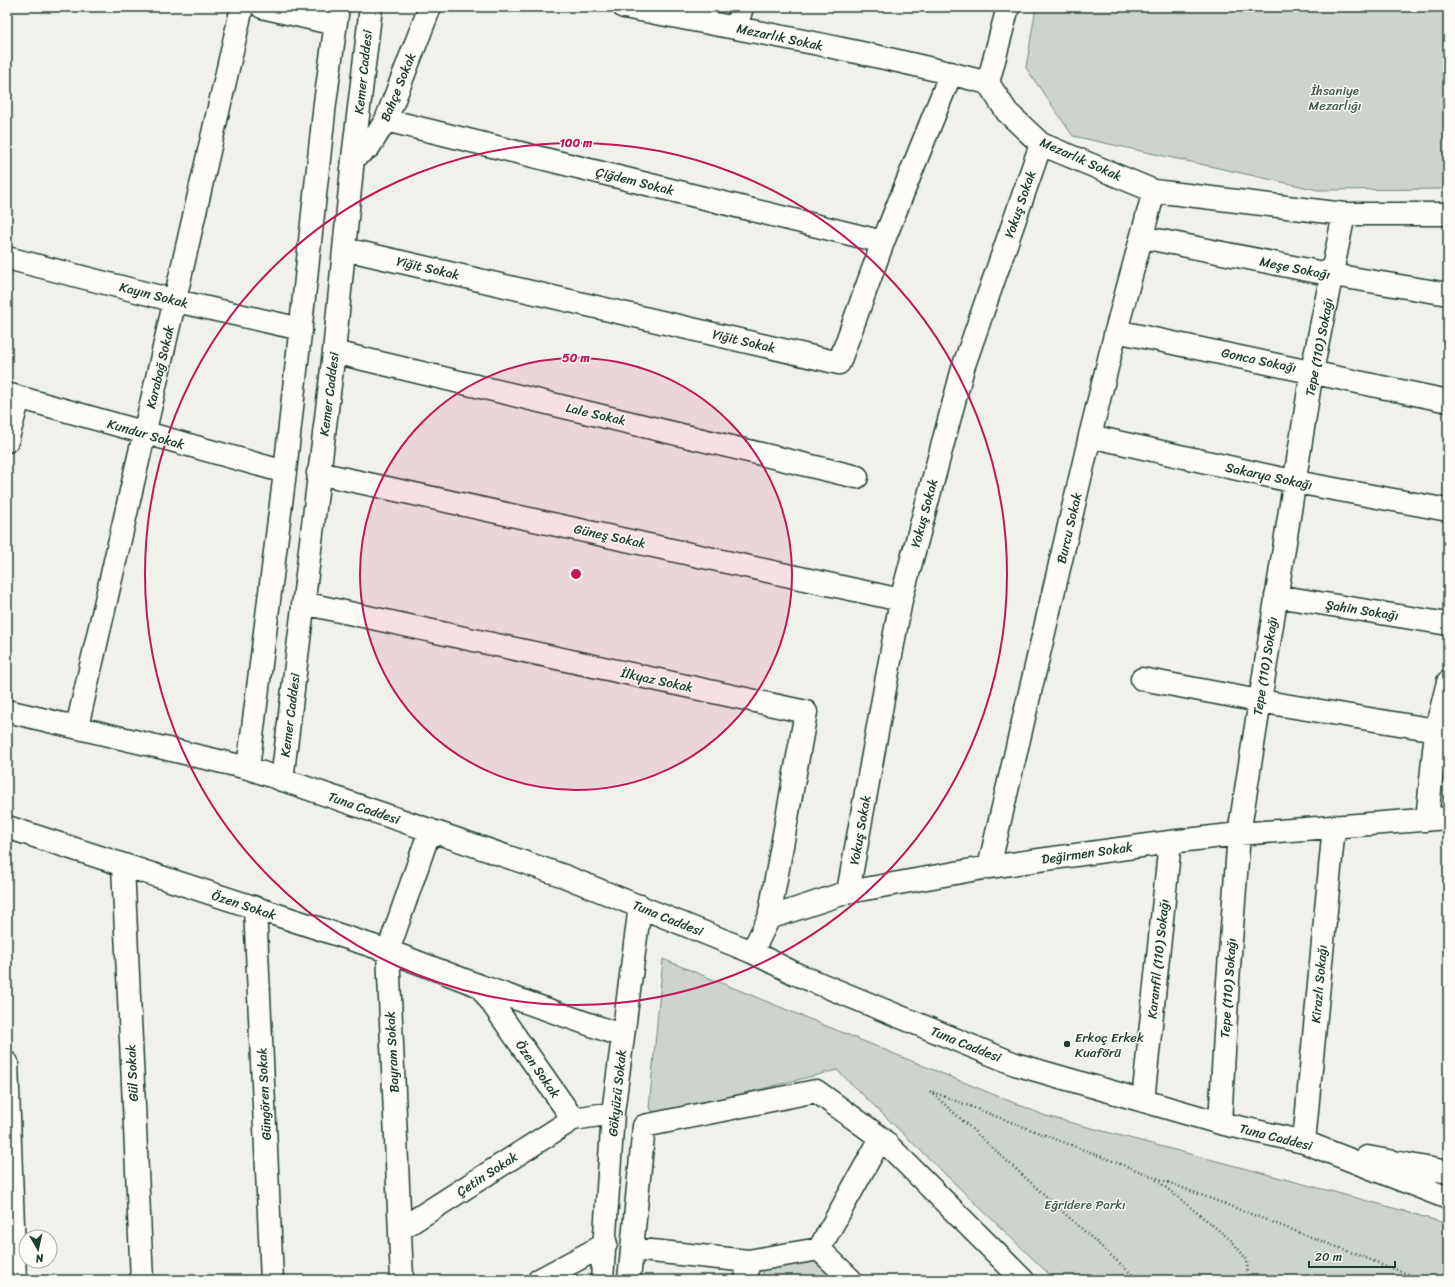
<svg xmlns="http://www.w3.org/2000/svg" width="1455" height="1287" font-family="Sriracha,sans-serif">
<style>
.green{fill:#cdd3cd;stroke:#768880}
.lines{fill:none;stroke-linecap:round;stroke-linejoin:round}
.minor-casing{stroke:#1f3d34;stroke-width:25}
.path{stroke:#1f3d34;stroke-width:2.5;stroke-dasharray:1 3;stroke-linecap:butt}
.minor{stroke:#fdfcf7;stroke-width:22}
.ring{fill:none;stroke:#c2185b;stroke-width:2}
.poi-dot{fill:#1f3d34;stroke:#fdfcf7;stroke-width:1.5}
.labels{text-anchor:middle;dominant-baseline:central;stroke-width:3;stroke-linejoin:round;paint-order:stroke}
.street-label{font-size:13px;fill:#1f3d34;stroke:#fdfcf7}
.park-label{font-size:13px;fill:#425b53;stroke:#fdfcf7}
.poi-label{font-size:13px;fill:#1f3d34;stroke:#fdfcf7;text-anchor:start}
.centre{fill:#c2185b;stroke:#fdfcf7;stroke-width:2}
.ring-label{font-size:12px;text-anchor:middle;font-weight:bold;fill:#c2185b;stroke:#fdfcf7;stroke-width:3;stroke-linejoin:round;paint-order:stroke}
</style>
<rect width="100%" height="100%" fill="#f0f1eb"/>
<filter id="ink" filterUnits="userSpaceOnUse"><feTurbulence type="fractalNoise" baseFrequency=".025" numOctaves="2"/><feDisplacementMap in="SourceGraphic" scale="8" xChannelSelector="R" yChannelSelector="G"/><feConvolveMatrix kernelMatrix="1 2 1 2 8 2 1 2 1" color-interpolation-filters="sRGB"/></filter>
<g filter="url(#ink)">
<path class="green" d="M 1036,7 L 1448,7 L 1448,189 L 1318,190 L 1073,136 L 1026,68 Z
M 663,959 L 1046,1116 L 1383,1205 L 1448,1224 L 1448,1280 L 1055,1280 L 837,1070 L 658,1115 L 649,1108 Z
M 818,1261 L 838,1280 L 762,1280 L 763,1269 Z"/>
<g class="lines">
<g class="minor-casing">
<path id="minor" d="M 262,7 L 335,24
M 624,7 C 745,30 868,51 988,83 L 1007,112 L 1041,144 L 1154,191 L 1344,214 L 1448,214
M 736,28 L 742,7
M 988,83 L 1008,7
M 386,120 L 883,242
M 353,158 L 369,147 L 386,120 L 430,7
M 1142,237 L 1333,275 L 1448,294
M 345,249 L 839,363 L 883,242 L 951,73
M 7,258 L 176,301 L 301,329
M 1116,331 L 1448,401
M 334,352 L 857,477
M 7,394 L 285,472
M 1090,436 L 1296,482 L 1448,510
M 7,441 L 19,398
M 318,473 L 901,600
M 1276,596 L 1448,624
M 303,603 L 806,712 L 769,918
M 1142,679 L 1259,701 L 1436,730
M 7,711 L 248,768 L 564,876 L 752,952 L 796,974 L 1015,1064 L 1220,1123 L 1304,1142 L 1448,1198
M 77,727 L 242,7
M 248,768 L 285,472 L 325,103 L 338,7
M 282,780 L 334,352 L 353,158 L 371,7
M 1427,820 L 1436,730 L 1448,682
M 7,827 L 388,951 L 480,986 L 573,1119 L 613,1113
M 123,866 L 142,1280
M 989,867 L 1090,436 L 1116,331 L 1154,191
M 848,892 L 901,600 L 963,368 L 1041,144
M 255,908 L 272,1280
M 752,952 L 769,918 L 848,892 L 989,867 L 1170,842 L 1239,834 L 1448,818
M 480,986 L 623,1036
M 7,1063 L 15,1280
M 1143,1101 L 1170,842
M 1220,1123 L 1228,981 L 1239,834 L 1312,371 L 1344,214
M 1304,1142 L 1334,826
M 1367,1157 L 1448,1172
M 401,1229 L 573,1119
M 632,1249 L 748,1261 L 819,1249 L 881,1138
M 819,1249 L 851,1280
M 402,1280 L 388,951 L 430,830
M 539,1280 L 606,1244
M 602,1280 L 613,1113 L 640,906
M 629,1280 L 644,1126 L 816,1091 L 881,1138 L 1023,1280
M 746,1280 L 748,1261"/>
</g>
<path class="path" d="M 1153,1177 L 1232,1241 L 1247,1260 L 1248,1280
M 1138,1280 L 930,1091 L 1423,1280"/>
<use href="#minor" class="minor"/>
</g>
</g>
<circle cx="576" cy="574" r="216" fill="#c2185b" fill-opacity=".12"/>
<g class="ring">
<circle cx="576" cy="574" r="216"/>
<circle cx="576" cy="574" r="431"/>
</g>
<circle class="poi-dot" cx="1067" cy="1044" r="4"/>
<g class="labels">
<g class="street-label">
<text transform="translate(780 37) rotate(12)">Mezarlık Sokak</text>
<text transform="translate(363 72) rotate(-84)">Kemer Caddesi</text>
<text transform="translate(398 87) rotate(-68)">Bahçe Sokak</text>
<text transform="translate(1081 159) rotate(24)">Mezarlık Sokak</text>
<text transform="translate(635 181) rotate(14)">Çiğdem Sokak</text>
<text transform="translate(1020 204) rotate(-71)">Yokuş Sokak</text>
<text transform="translate(428 268) rotate(13)">Yiğit Sokak</text>
<text transform="translate(1295 268) rotate(11)">Meşe Sokağı</text>
<text transform="translate(154 295) rotate(14)">Kayın Sokak</text>
<text transform="translate(744 341) rotate(13)">Yiğit Sokak</text>
<text transform="translate(1319 347) rotate(-79)">Tepe (110) Sokağı</text>
<text transform="translate(1259 360) rotate(12)">Gonca Sokağı</text>
<text transform="translate(160 367) rotate(-77)">Karabağ Sokak</text>
<text transform="translate(329 394) rotate(-83)">Kemer Caddesi</text>
<text transform="translate(596 414) rotate(13)">Lale Sokak</text>
<text transform="translate(146 434) rotate(16)">Kundur Sokak</text>
<text transform="translate(1269 476) rotate(12)">Sakarya Sokağı</text>
<text transform="translate(924 513) rotate(-75)">Yokuş Sokak</text>
<text transform="translate(1069 528) rotate(-77)">Burcu Sokak</text>
<text transform="translate(610 536) rotate(12)">Güneş Sokak</text>
<text transform="translate(1362 610) rotate(9)">Şahin Sokağı</text>
<text transform="translate(1265 666) rotate(-81)">Tepe (110) Sokağı</text>
<text transform="translate(657 680) rotate(12)">İlkyaz Sokak</text>
<text transform="translate(290 715) rotate(-83)">Kemer Caddesi</text>
<text transform="translate(364 808) rotate(19)">Tuna Caddesi</text>
<text transform="translate(860 830) rotate(-80)">Yokuş Sokak</text>
<text transform="translate(1087 853) rotate(-8)">Değirmen Sokak</text>
<text transform="translate(244 905) rotate(18)">Özen Sokak</text>
<text transform="translate(668 918) rotate(22)">Tuna Caddesi</text>
<text transform="translate(1158 959) rotate(-84)">Karanfil (110) Sokağı</text>
<text transform="translate(1319 984) rotate(-85)">Kirazlı Sokağı</text>
<text transform="translate(1228 988) rotate(-86)">Tepe (110) Sokağı</text>
<text transform="translate(966 1044) rotate(22)">Tuna Caddesi</text>
<text transform="translate(392 1052) rotate(-93)">Bayram Sokak</text>
<text transform="translate(538 1069) rotate(55)">Özen Sokak</text>
<text transform="translate(132 1073) rotate(-93)">Gül Sokak</text>
<text transform="translate(617 1093) rotate(-84)">Gökyüzü Sokak</text>
<text transform="translate(264 1094) rotate(-93)">Güngören Sokak</text>
<text transform="translate(1276 1137) rotate(14)">Tuna Caddesi</text>
<text transform="translate(487 1174) rotate(-33)">Çetin Sokak</text>
</g>
<g class="park-label">
<text x="1335" y="90">İhsaniye<tspan x="1335" dy="15">Mezarlığı</tspan></text>
<text x="1085" y="1204">Eğridere Parkı</text>
</g>
<g class="poi-label">
<text x="1075" y="1037">Erkoç Erkek<tspan x="1075" dy="15">Kuaförü</tspan></text>
</g>
</g>
<circle cx="576" cy="574" r="6" class="centre"/>
<g class="ring-label">
<text x="576" y="147">100 m</text>
<text x="576" y="362">50 m</text>
</g>
<rect width="1455" height="1287" fill="none" stroke="#fdfcf7" stroke-width="24"/>
<rect x="12" y="12" width="1431" height="1263" fill="none" stroke="#1f3d34" stroke-width="1.5" filter="url(#ink)"/>
<g transform="translate(38 1249) rotate(171)"><circle r="19" fill="#fdfcf7" stroke="#a4b0a9"/>
<path d="M0-3L7 15L0 10L-7 15Z" fill="#1f3d34"/>
<text y="-6" font-size="11" font-weight="bold" text-anchor="middle" fill="#1f3d34">N</text>
</g>
<path d="M1309 1261v6h86v-6" fill="none" stroke="#1f3d34" stroke-width="2"/>
<text x="1315" y="1261" font-size="12" fill="#1f3d34" stroke="#fdfcf7" stroke-width="3" paint-order="stroke">20 m</text>
</svg>
